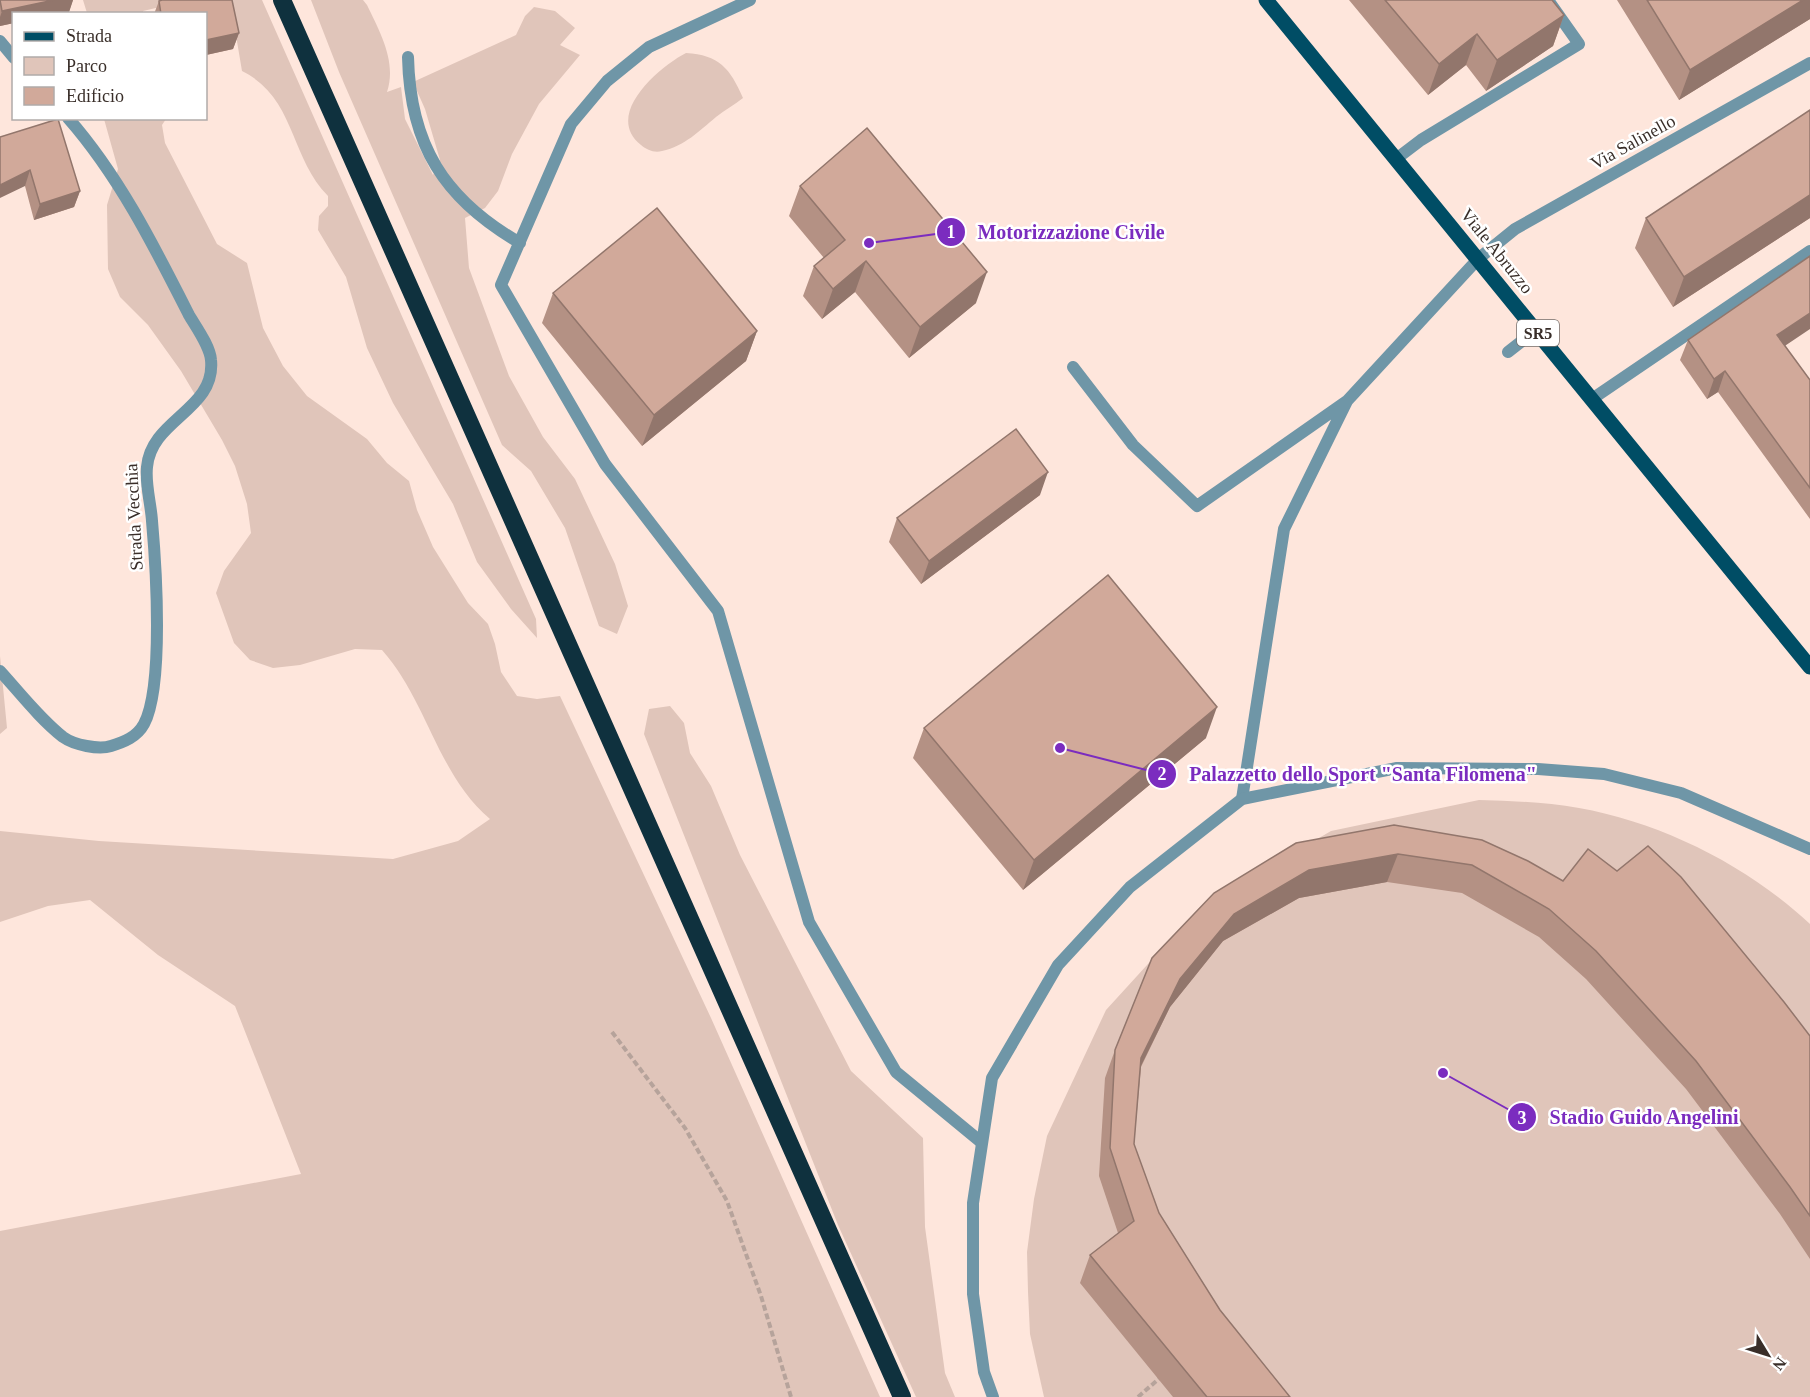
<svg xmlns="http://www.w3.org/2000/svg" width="1810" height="1397" font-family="'Times New Roman',serif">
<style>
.green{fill:#e0c5ba}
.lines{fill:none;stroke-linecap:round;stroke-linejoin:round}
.path{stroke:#b6a39b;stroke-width:4;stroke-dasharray:6 3;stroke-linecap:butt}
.lane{stroke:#6f96a7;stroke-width:12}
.street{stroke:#6f96a7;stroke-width:12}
.primary{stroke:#004d65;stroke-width:15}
.highway{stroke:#0f313e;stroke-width:18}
.wall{fill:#b49184}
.shaded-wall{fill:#92766c}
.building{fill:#d1a99a;stroke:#92766c;stroke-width:1.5}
.labels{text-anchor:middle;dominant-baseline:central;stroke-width:5;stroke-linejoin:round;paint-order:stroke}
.shield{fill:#fff;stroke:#746d69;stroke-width:1.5}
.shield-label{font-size:16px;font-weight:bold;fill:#392e29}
.street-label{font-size:18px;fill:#392e29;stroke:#fff}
.leader{fill:none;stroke:#7b2cbf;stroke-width:2}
.callout-dot{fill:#7b2cbf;stroke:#fff;stroke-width:2}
.mark-label{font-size:18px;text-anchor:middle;font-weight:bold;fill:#fff}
.callout-label{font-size:20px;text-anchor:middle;font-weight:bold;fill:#7b2cbf;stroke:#fff;stroke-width:5;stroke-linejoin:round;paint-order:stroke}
</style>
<rect width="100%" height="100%" fill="#fee6dc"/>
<path class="green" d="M 83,0 L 190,0 L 143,11 L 143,14 L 87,13 Z
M 230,0 L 262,0 L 536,619 L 537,638 L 511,609 L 477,562 L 453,504 L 393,403 L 367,348 L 346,277 L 318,230 L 319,216 L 328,206 L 328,196 C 289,156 296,98 242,71 Z
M 311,0 L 363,0 L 367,5 C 380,32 397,62 387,92 L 401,87 L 405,119 L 433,175 L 440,160 L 425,109 L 413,82 L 516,35 L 525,16 L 534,7 L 555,11 L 575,28 L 560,45 L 580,55 L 539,104 L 512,154 L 498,191 L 485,208 L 465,218 L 469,268 L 509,376 L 543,437 L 575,479 L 615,564 L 628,606 L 617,634 L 599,626 L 565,528 L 531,471 L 502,445 L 339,72 Z
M 686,53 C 719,55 730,68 743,98 C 734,105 725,110 716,117 C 699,131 685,146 662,151 C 654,153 647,150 641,145 C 603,115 659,67 686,53 Z
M 104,119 L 166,119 L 162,125 L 165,143 L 217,244 L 247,263 L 263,328 L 283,366 L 307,396 L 367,439 L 387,463 L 409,481 L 417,510 L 433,547 L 468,603 L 488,624 L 495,644 L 501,672 L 517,696 L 537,699 L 560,696 L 711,1018 L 880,1397 L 0,1397 L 0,1231 L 301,1174 L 235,1006 L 158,955 L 90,900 L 48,906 L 0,922 L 0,831 L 99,841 L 393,859 L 458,841 L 490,819 C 437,774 428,702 382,650 L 355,649 L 300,665 L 273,668 L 250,660 L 234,643 L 216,593 L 224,571 L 251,533 L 247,504 L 235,466 L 222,440 L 181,371 L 148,325 L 120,297 L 108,269 L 107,205 L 118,169 Z
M 0,656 L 7,728 L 0,734 Z
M 670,706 L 684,723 L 690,753 L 711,786 L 740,855 L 851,1071 L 923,1138 L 925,1227 L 945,1373 L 955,1397 L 916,1397 L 838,1225 L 644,734 L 649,709 Z
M 1479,800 C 1513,801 1546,802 1579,808 C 1663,823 1748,866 1810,924 L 1810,1397 L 1044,1397 L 1030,1334 L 1028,1292 L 1027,1252 L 1034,1199 L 1047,1136 L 1106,1010 L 1199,908 L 1331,831 Z"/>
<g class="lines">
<path class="path" d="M 612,1032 L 685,1128 L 727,1201 L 761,1296 L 791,1397
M 1138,1397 L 1162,1376"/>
<path class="lane" d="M 750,0 L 649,47 L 607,81 L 571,124 L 501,285 L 605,464 L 718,611 L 809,922 L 896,1072 L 981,1142
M 408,57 C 410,145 444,199 520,243
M 1396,159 L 1421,140 L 1579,44 L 1548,0
M 1508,352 L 1536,330
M 1073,367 L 1133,445 L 1197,506 L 1347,401 L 1284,529 L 1242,799
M 1592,399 L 1810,251
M 1347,401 L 1478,259"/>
<path class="street" d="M 0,41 L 14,58
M 1478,259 L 1515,229 L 1810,63
M 0,671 C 20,693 40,719 63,737 C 74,745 99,750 111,746 C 124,742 137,737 144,724 C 164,686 156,566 152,521 C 151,504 145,484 147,467 C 151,419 216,410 211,360 C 210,346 196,327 189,315 C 154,246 119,176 68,118
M 993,1397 L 984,1372 L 973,1294 L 973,1203 L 992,1078 L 1058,965 L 1130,887 L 1242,799 L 1397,768 L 1538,769 L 1604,774 L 1681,793 L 1810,849"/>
<path class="primary" d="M 1266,0 L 1810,667"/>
<path class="highway" d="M 282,0 L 902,1397"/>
</g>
<path class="wall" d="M 0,0 L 73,0 L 69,12 L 60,14 L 14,14 L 14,23 L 0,26 Z
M 162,0 L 232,0 L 239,33 L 233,49 L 206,55 L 206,14 L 154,14 L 159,1 Z
M 1349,0 L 1552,0 L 1564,15 L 1553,46 L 1486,91 L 1466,65 L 1428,95 Z
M 1617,0 L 1810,0 L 1810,19 L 1679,100 Z
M 1810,110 L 1810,218 L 1673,307 L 1635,248 L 1646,218 Z
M 0,137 L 80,191 L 74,207 L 34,220 L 25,186 Z
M 800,186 L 976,303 L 909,358 L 855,292 L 822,319 L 803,296 L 814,266 L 824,258 L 789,216 Z
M 553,293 L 757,331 L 746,361 L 642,446 L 542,323 Z
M 1688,340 L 1785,346 L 1810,380 L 1810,519 L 1718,392 L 1707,399 L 1680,360 Z
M 1040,495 L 921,584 L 889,542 L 897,518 Z
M 924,728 L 1206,738 L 1023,890 L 913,758 Z
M 1394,825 L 1810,1036 L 1810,1259 L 1780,1214 L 1686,1089 L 1586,979 L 1539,937 L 1462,893 L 1387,882 L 1299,898 L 1223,941 L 1170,1007 L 1141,1067 L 1134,1144 L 1159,1213 L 1220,1310 L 1290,1397 L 1173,1397 L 1080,1283 L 1090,1255 L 1118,1233 L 1099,1176 L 1105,1078 L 1115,1050 L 1152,958 Z"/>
<path class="shaded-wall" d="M 54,0 L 73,0 L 69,12 L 60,14 L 14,14 L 14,23 L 0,26 L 0,17 L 2,11 Z
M 1803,0 L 1810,0 L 1810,19 L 1679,100 L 1690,70 Z
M 1564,15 L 1553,46 L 1486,91 L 1497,60 Z
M 239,33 L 233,49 L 206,55 L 206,40 Z
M 1477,34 L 1466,65 L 1428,95 L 1439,64 Z
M 30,170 L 25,186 L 0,198 L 0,185 Z
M 80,191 L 74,207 L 34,220 L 40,204 Z
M 1810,195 L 1810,218 L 1673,307 L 1684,277 Z
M 866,261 L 855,292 L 822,319 L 833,289 Z
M 987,272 L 976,303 L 909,358 L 920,327 Z
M 1810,313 L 1810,329 L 1770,356 L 1777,335 Z
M 757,331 L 746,361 L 642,446 L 654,415 Z
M 1725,371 L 1718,392 L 1707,399 L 1714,379 Z
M 1048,472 L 1040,495 L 921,584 L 929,561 Z
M 1217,707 L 1206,738 L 1023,890 L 1034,860 Z
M 1398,854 L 1387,882 L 1299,898 L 1223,941 L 1170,1007 L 1131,1086 L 1141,1058 L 1180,979 L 1234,914 L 1309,870 Z"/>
<path class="building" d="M 0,0 L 54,0 L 2,11 Z
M 162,0 L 232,0 L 239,33 L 206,40 L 206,14 L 161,14 L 159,1 Z
M 1385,0 L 1552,0 L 1564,15 L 1497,60 L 1477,34 L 1439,64 Z
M 1647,0 L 1803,0 L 1690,70 Z
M 1810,110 L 1810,195 L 1684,277 L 1646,218 Z
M 58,119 L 80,191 L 40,204 L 30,170 L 0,185 L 0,137 Z
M 867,128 L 987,272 L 920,327 L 866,261 L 833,289 L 814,266 L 845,240 L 800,186 Z
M 657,208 L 757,331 L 654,415 L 553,293 Z
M 1810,256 L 1810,313 L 1777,335 L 1810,380 L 1810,488 L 1725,371 L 1714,379 L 1688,340 Z
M 1016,429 L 1048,472 L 929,561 L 897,518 Z
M 1108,575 L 1217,707 L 1034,860 L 924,728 Z
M 1394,825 L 1482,840 L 1528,861 L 1563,881 L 1588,849 L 1617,871 L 1648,846 L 1681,877 L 1784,1002 L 1810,1036 L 1810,1216 L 1790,1187 L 1696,1061 L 1596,951 L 1549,909 L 1472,865 L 1398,854 L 1309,870 L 1234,914 L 1180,979 L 1141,1058 L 1134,1144 L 1159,1213 L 1220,1310 L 1290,1397 L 1207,1397 L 1090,1255 L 1134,1221 L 1110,1148 L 1115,1050 L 1152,958 L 1214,893 L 1296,843 Z"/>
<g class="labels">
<rect class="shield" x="1517" y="320" width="42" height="26" rx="4.5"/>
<g class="shield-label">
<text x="1538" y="333">SR5</text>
</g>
<g class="street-label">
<text transform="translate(1633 142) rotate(-29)">Via Salinello</text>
<text transform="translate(1497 251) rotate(51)">Viale Abruzzo</text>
<text transform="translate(134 517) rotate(-93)">Strada Vecchia</text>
</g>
</g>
<path class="leader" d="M869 243L951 232M1060 748L1162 774M1443 1073L1522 1117"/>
<g class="callout-dot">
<circle cx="869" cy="243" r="6"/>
<circle cx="1060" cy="748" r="6"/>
<circle cx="1443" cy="1073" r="6"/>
<circle cx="951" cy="232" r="15"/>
<circle cx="1162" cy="774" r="15"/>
<circle cx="1522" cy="1117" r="15"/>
</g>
<g class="mark-label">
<text x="951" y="238">1</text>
<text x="1162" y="780">2</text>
<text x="1522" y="1124">3</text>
</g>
<g class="callout-label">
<text x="1071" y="239">Motorizzazione Civile</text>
<text x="1363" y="781">Palazzetto dello Sport "Santa Filomena"</text>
<text x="1644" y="1124">Stadio Guido Angelini</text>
</g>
<rect x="12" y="12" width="195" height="108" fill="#ffffff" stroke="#b0aba9" stroke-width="1.5"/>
<rect x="24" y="32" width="30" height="9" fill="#004d65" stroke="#b0aba9" stroke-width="1.5"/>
<text x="66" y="42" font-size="18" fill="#392e29">Strada</text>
<rect x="24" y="57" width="30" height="18" fill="#e0c5ba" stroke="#b0aba9" stroke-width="1.5"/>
<text x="66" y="72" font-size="18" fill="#392e29">Parco</text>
<rect x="24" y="87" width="30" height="18" fill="#d1a99a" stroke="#b0aba9" stroke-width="1.5"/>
<text x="66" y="102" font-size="18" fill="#392e29">Edificio</text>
<g transform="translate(1768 1355) rotate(128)" stroke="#ffffff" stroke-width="4.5" paint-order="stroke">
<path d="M0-4.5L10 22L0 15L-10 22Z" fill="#392e29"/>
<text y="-9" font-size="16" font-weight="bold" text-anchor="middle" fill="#392e29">N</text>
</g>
</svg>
